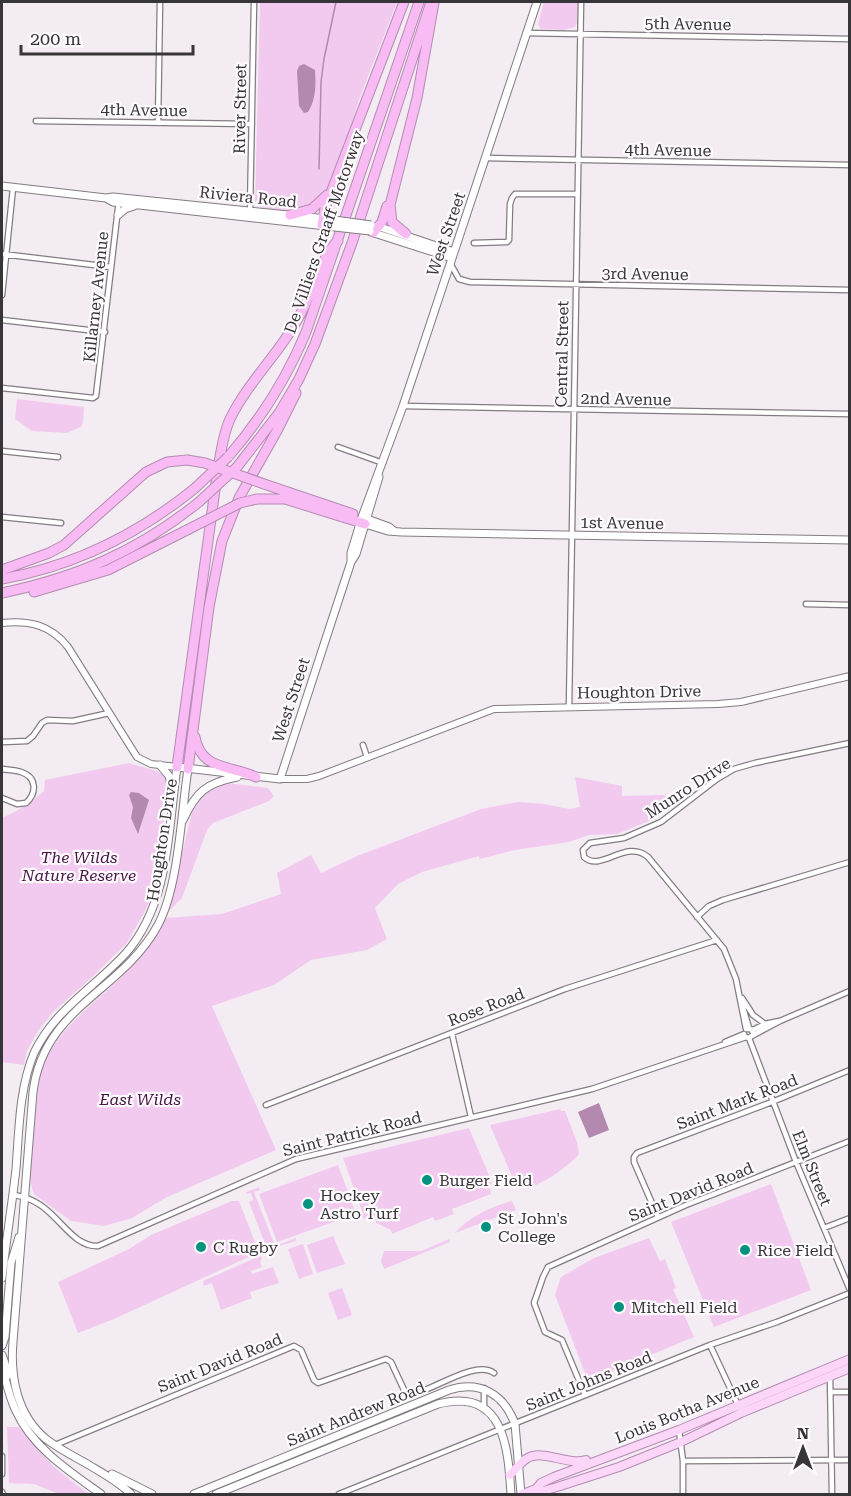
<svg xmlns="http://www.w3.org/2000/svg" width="851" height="1496" font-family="'Roboto Serif',serif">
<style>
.green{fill:#f2caef}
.water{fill:#b389b0}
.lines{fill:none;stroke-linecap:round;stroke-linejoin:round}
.stream{stroke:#b389b0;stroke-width:1.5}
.minor-casing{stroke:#837c82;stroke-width:7}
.tertiary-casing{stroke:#837c82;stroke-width:8}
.secondary-casing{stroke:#837c82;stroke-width:9}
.primary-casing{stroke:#b58cb2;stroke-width:10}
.motorway-casing{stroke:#b58cb2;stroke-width:11}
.minor{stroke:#fff;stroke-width:4.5}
.tertiary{stroke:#fff;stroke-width:6}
.secondary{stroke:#fff;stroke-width:7}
.primary{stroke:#fbd6f8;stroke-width:8}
.motorway{stroke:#f8bbf4;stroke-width:9}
.secondary-bridge-casing{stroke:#837c82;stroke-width:9;stroke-linecap:butt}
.motorway-bridge-casing{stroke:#b58cb2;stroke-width:11;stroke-linecap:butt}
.secondary-bridge{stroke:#fff;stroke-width:7}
.motorway-bridge{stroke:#f8bbf4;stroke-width:9}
.poi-dot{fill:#02927e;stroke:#fefbfe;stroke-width:2}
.labels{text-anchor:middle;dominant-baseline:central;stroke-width:4.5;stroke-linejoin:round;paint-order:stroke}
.street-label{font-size:16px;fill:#383538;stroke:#fefbfe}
.park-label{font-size:16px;font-style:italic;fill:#461345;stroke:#fefbfe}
.poi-label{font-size:16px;fill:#383538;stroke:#fefbfe;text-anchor:start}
</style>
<rect width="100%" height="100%" fill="#f4ecf3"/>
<path class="green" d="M 260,2 L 397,2 C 385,34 371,67 359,100 C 350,126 338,189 315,204 C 300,214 273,212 257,205 L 255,203 Z
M 544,2 L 578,2 L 577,23 L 575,27 L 563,30 L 541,29 L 538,24 Z
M 17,399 L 84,407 L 83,423 L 81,427 L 67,433 L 32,431 L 15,419 Z
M 129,763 C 142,768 155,768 166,777 L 168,790 L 154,891 L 145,911 L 127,943 L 89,980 L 54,1011 L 38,1031 L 27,1051 L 24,1065 L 2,1062 L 2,818 C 18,811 31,803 44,791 L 45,780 Z
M 575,777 L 622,786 L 622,796 L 662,795 L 680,800 L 649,821 L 617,834 L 589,835 L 569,842 L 515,850 L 480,859 L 479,856 L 422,872 L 398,884 L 375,908 L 387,939 L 367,950 L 311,960 L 274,985 L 212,1006 L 276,1150 L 167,1197 L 132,1218 L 104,1226 L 71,1221 L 35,1195 C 26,1181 32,1158 33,1142 C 35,1119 35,1096 41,1074 C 54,1026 100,1002 131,967 C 144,952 155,935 165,918 L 222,914 L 281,894 L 277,873 L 311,855 L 321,873 L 357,856 L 481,809 L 518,802 L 544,804 L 569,809 L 580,807 Z
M 228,783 L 268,788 L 274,796 L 269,801 L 213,823 L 207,830 L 182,898 L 168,912 L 192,812 L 205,793 Z
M 560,1109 L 561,1111 L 565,1111 L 577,1142 L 579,1154 C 572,1163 543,1185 531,1186 C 525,1187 522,1184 518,1181 L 514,1181 L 490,1125 Z
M 469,1128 L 492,1182 L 490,1188 L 491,1194 L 452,1209 L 454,1214 L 435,1221 L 433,1217 L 392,1234 L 391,1230 L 376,1223 L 376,1220 L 362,1218 L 363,1214 L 343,1158 Z
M 338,1165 L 356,1214 L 277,1242 L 259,1194 Z
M 771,1184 L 811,1290 L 714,1327 L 671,1222 Z
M 259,1187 L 260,1190 L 254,1192 L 275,1246 L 296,1238 L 296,1241 L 269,1249 L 266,1246 L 249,1202 L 253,1200 L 251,1193 L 246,1194 L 246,1192 Z
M 232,1201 L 239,1201 L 258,1250 L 253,1255 L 114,1319 L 78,1333 L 58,1282 L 129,1249 L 151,1235 Z
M 512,1201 L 516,1210 L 455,1233 C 469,1217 492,1206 512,1201 Z
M 333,1236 L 345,1264 L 317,1273 L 307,1245 Z
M 649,1238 L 660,1261 L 665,1259 L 676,1288 L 673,1289 L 694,1337 L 588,1381 L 555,1295 L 561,1277 L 594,1258 Z
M 449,1239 L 450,1242 L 384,1269 L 381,1261 L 384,1251 L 421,1251 Z
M 303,1244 L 313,1274 L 299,1279 L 288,1249 Z
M 260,1256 L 262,1258 L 260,1262 L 262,1267 L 251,1271 L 252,1274 L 273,1267 L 279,1283 L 250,1292 L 252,1298 L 221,1310 L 212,1283 L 204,1286 L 203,1281 Z
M 342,1288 L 352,1315 L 338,1320 L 328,1293 Z
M 7,1427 L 19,1427 L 53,1466 L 88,1494 L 59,1494 L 34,1484 L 9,1483 Z"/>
<path class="water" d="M 304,64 L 315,70 C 316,84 316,100 308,112 L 304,113 L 299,106 L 297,71 L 299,66 Z
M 131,792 L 139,793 L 149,800 L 138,834 L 131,818 L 133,807 L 129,795 Z
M 599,1103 L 609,1130 L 589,1138 L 578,1112 Z"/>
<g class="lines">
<path class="stream" d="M 319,169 L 321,82 L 324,59 L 336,2"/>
<g class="minor-casing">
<path id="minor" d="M 526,33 L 850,39
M 36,121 L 252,124
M 158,122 L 160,2
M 486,158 L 850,165
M 250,211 L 254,2
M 474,243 L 507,242 L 509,240 L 510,204 L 512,198 L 515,194 L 576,194
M 2,254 L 111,267
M 450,263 L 459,279 L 470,282 L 850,290
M 2,295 L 13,188
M 2,320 L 105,332
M 2,388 L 93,398 L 96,396 L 119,200
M 403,406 L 850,414
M 338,447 L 383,463
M 2,451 L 58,457
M 2,517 L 61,523
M 806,604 L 850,605
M 569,707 L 581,2
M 2,742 L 27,741 L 33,736 L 42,723 L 47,720 L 73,721 L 109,713
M 363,745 L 367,757
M 2,769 C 8,770 15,770 21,772 C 37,777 37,793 26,803 L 17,804 L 2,798
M 697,917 L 709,906 L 723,900 L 850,862
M 742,998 L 753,1015 L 765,1024
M 742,1004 L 749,1028
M 746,1029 L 736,979 L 724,949 L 648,857 C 626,838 601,873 584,857 L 583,850 L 590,843 L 624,838 L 661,822 L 717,779 L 734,769 L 755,763 L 850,743
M 746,1029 L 751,1029 L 754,1034
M 753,1030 L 765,1024 L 779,1021
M 452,1034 L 471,1117
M 748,1038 L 780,1021 L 850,991
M 749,1038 L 796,1162 L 850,1290
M 725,1042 L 744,1034
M 266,1105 L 565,989 L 717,940
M 13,1195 C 56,1199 66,1247 98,1246 L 296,1159 L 592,1089 L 746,1037
M 658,1217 L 634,1162 L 634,1157 L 637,1153 L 772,1102 L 850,1070
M 824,1228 L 850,1218
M 710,1345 L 738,1405
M 830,1376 L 832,1494
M 830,1392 L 850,1392
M 585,1395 L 562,1340 L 545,1332 L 534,1303 L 543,1277 L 548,1267 L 686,1205 L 850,1141
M 484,1408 L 484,1388
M 679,1430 L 683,1461 L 683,1494
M 55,1445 L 294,1346 L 301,1350 L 314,1380 L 318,1383 L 386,1359 L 391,1362 L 405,1392 L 412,1394 C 433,1391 475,1359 494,1373
M 2,1456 L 2,1474
M 683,1461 L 850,1460
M 2,1492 L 3,1494
M 339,1494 L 710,1345 L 777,1322 L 850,1293"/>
</g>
<g class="tertiary-casing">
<path id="tertiary" d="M 2,623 C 29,620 51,625 68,647 L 137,757 L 151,764 L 177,767
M 280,779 L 307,779 L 319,776 L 494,709 L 718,704 L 741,702 L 850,676"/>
</g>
<g class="secondary-casing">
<path id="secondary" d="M 2,186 L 106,198 L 113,202 L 326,226
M 106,198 L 113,197 L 327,219
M 118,215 L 125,209 L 134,206
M 377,226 L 454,252
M 371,232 L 452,258
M 367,519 L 389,527 L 394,531
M 365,524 L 388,531 L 401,532 L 850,540
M 351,562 L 356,554 L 379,477
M 160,765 L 169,776 L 172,788
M 183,820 C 196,792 206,783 237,777
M 2,1278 C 6,1241 12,1205 16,1169 C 19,1131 19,1089 34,1053 C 54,1010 95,987 126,953 C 170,902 168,830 177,767 L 280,779 L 351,562 L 351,553 L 362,517 L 403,406 L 537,2
M 2,1346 L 5,1337 L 11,1263 L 19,1237
M 2,1355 L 9,1375
M 2,1366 C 6,1381 9,1397 16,1411 C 33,1448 69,1471 101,1494
M 112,1474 L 152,1494
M 131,1494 C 119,1482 104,1474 89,1465 C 75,1457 59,1449 46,1439 C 17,1415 10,1377 13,1342 L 33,1092 C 44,1006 121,993 158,925 C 179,885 181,814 188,769
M 194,1494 L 449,1390 C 480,1380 504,1394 515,1424 L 521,1494
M 216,1494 L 438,1404 C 504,1387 508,1447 511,1494"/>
</g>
<g class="primary-casing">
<path id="primary" d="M 510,1475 C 515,1470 520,1463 526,1459 C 543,1448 566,1466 586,1460
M 536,1489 L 541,1483 L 554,1477 L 679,1430 L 850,1359
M 523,1494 L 536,1489 L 543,1491 L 557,1487 L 619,1467 L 681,1442 L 741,1413 L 850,1368"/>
</g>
<g class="motorway-casing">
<path id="motorway" d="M 290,215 L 312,209 L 327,195
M 322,225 L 325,208 L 404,2
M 374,232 L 382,222 L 387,206
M 406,234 L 392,222 L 390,205 L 417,98 L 434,3
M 228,457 C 261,419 287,378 306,332 L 419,2
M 237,467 L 279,413 L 299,379 L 315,344 L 352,243 L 431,2
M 264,484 L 353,514
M 257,499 L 285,499 L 365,524
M 2,570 L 49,553 L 64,545 L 146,472 L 167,462 L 187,460
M 2,579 C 74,566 137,535 194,489
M 34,592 L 108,570 L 187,530
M 2,593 C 78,577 138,551 199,502
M 195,737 C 201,771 231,765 256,777
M 177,767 L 218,468 C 221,452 223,434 230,419 C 249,380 283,350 302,311 C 312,292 323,253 338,241
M 188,769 L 209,607 L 222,541 L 239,498 L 278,429 L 296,393"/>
</g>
<use href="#minor" class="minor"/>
<use href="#tertiary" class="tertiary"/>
<use href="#secondary" class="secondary"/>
<use href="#primary" class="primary"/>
<use href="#motorway" class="motorway"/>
<g class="secondary-bridge-casing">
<path id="secondary-bridge" d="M 327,219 L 371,225
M 326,226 L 370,231"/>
</g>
<g class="motorway-bridge-casing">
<path id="motorway-bridge" d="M 187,460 L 205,463 L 264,484
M 194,489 L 228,457
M 199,502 L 237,467
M 187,530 L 240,503 L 257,499"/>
</g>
<use href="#secondary-bridge" class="secondary-bridge"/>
<use href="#motorway-bridge" class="motorway-bridge"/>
</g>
<g class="poi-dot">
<circle cx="427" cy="1180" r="6"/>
<circle cx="308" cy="1204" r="6"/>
<circle cx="486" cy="1227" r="6"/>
<circle cx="201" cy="1247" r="6"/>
<circle cx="745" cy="1250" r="6"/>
<circle cx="619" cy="1307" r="6"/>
</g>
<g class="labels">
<g class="street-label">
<text transform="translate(688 24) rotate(1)">5th Avenue</text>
<text transform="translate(240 109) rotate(-89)">River Street</text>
<text transform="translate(144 110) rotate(1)">4th Avenue</text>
<text transform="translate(668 150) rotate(1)">4th Avenue</text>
<text transform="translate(248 197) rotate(6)">Riviera Road</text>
<text transform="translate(324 232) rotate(-71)">De Villiers Graaff Motorway</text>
<text transform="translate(446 234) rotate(-71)">West Street</text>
<text transform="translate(645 274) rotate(1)">3rd Avenue</text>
<text transform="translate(96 297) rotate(-84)">Killarney Avenue</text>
<text transform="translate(562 354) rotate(-89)">Central Street</text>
<text transform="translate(626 399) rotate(1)">2nd Avenue</text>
<text transform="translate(622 523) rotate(1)">1st Avenue</text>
<text transform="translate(639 692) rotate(-1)">Houghton Drive</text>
<text transform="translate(291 700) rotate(-72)">West Street</text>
<text transform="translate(688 788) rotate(-33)">Munro Drive</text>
<text transform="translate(162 840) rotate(-81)">Houghton Drive</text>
<text transform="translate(486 1007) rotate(-21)">Rose Road</text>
<text transform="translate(737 1102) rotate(-21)">Saint Mark Road</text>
<text transform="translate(352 1134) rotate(-14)">Saint Patrick Road</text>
<text transform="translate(812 1168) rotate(68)">Elm Street</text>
<text transform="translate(691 1192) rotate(-22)">Saint David Road</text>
<text transform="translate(220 1363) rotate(-22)">Saint David Road</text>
<text transform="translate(589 1381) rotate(-22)">Saint Johns Road</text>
<text transform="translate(687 1410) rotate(-22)">Louis Botha Avenue</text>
<text transform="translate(356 1414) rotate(-22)">Saint Andrew Road</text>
</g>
<g class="park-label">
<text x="79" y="857">The Wilds<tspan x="79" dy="18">Nature Reserve</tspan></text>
<text x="140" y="1099">East Wilds</text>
</g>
<g class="poi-label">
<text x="439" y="1180">Burger Field</text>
<text x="320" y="1195">Hockey<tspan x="320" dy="18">Astro Turf</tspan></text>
<text x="498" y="1218">St John's<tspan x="498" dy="18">College</tspan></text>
<text x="213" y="1247">C Rugby</text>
<text x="757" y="1250">Rice Field</text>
<text x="631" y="1307">Mitchell Field</text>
</g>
</g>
<rect width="851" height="1496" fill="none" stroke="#383538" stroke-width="6"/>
<g transform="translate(803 1448)" stroke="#fefbfe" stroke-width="4.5" paint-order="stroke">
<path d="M0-4.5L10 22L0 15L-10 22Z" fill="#383538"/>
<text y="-9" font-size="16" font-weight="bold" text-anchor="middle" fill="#383538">N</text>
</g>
<path d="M21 45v9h172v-9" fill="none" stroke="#383538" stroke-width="3"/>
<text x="30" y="45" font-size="18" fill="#383538" stroke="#fefbfe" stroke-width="4.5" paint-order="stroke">200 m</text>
</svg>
